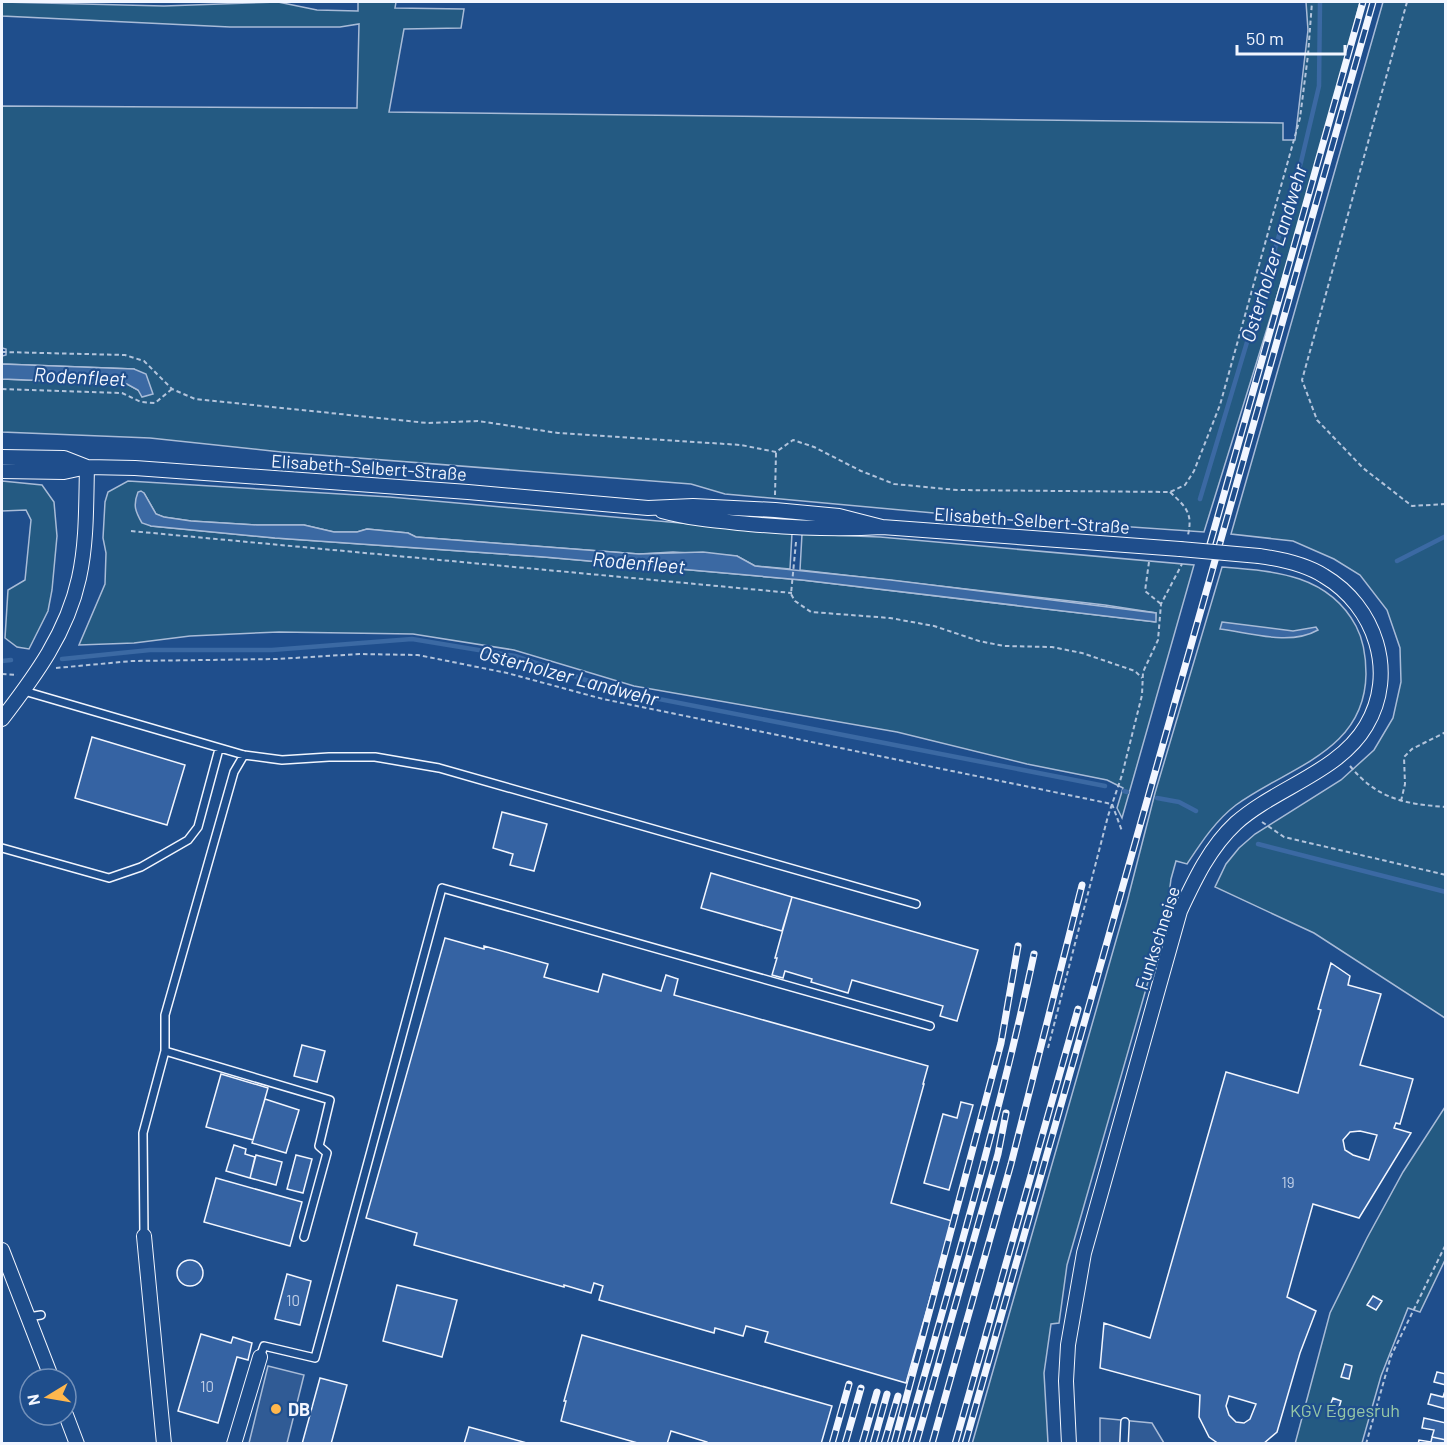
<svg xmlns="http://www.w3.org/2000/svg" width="1447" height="1445" font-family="Barlow,sans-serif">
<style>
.green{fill:#245a82;stroke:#a8bbd7;stroke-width:1.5}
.parking{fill:#305b95;stroke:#a8bbd7;stroke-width:1.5}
.water{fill:#3b69a3;stroke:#a8bbd7;stroke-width:1.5}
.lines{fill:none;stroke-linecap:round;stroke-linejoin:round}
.stream{stroke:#3b69a3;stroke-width:4.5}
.building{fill:#3563a3;stroke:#f2f6ff;stroke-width:1.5;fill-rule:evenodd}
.lane-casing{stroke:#f2f6ff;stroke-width:10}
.street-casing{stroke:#f2f6ff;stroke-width:16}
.path{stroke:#b3c4dc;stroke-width:2;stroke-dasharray:4.5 3;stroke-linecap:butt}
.lane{stroke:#1f4e8c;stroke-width:7}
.street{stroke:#1f4e8c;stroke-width:14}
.rail-casing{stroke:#f2f6ff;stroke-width:7}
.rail{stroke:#1f4e8c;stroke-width:4.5;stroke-dasharray:14;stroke-linecap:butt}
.street-bridge-casing{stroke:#f2f6ff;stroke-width:16;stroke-linecap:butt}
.street-bridge{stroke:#1f4e8c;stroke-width:14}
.poi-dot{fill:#ffb74d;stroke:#1f4e8c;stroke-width:2}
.labels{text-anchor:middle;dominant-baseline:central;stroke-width:4.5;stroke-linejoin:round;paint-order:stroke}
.number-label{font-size:15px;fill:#c3d1e8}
.street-label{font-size:18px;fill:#f2f6ff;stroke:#1f4e8c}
.poi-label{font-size:18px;font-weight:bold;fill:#f2f6ff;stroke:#1f4e8c;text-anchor:start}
.park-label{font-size:18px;fill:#97c8a6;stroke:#1f4e8c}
.water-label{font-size:20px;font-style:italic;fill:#f2f6ff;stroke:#1f4e8c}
</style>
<rect width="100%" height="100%" fill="#1f4e8c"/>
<path class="green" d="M 2,2 L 164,6 L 278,2 L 317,10 L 358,11 L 358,2 L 396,2 L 395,8 L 464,9 L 461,28 L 404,29 L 389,112 L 1283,123 L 1283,140 L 1295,140 L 1308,30 L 1306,2 L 1360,2 L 1322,151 L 1204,532 L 956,515 L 725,494 L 691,484 L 281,452 L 150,438 L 2,432 L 2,379 L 127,384 L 138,390 L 134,369 L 2,364 L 2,356 L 6,355 L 6,349 L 2,348 L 2,106 L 357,108 L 359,24 L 340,27 L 230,27 L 2,16 Z
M 1383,2 L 1445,2 L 1445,1018 L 1314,933 L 1215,887 L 1226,864 L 1239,848 L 1255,834 L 1341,780 L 1374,750 L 1393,718 L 1401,682 L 1400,648 L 1387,610 L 1360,575 L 1334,559 L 1293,541 L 1231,534 Z
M 2,481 L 42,485 L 54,502 L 57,536 L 52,590 L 48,611 L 29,649 L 17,647 L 5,638 L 8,590 L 25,580 L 31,520 L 26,510 L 2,511 Z
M 128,481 L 390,497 L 792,533 L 790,569 L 755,566 L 737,556 L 673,552 L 639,554 L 416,537 L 408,533 L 367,529 L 357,532 L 334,532 L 304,525 L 257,525 L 191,521 L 163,517 L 156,514 L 144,493 L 151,526 L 275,538 L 544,557 L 802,580 L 1155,622 L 1156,613 L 1105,605 L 800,570 L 802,534 L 880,537 L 1194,565 L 1122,818 L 1117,808 L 1123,788 L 1107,780 L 1027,764 L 897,732 L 634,686 L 514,650 L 413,634 L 279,632 L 190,636 L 134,643 L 79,645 L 105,584 L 106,553 L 103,538 L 105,502 L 108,492 Z
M 1222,567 C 1274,571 1328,574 1356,626 C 1364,641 1366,657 1366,674 C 1365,752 1288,767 1236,805 C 1215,821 1201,843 1187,864 L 1176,861 L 1171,879 L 1166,919 L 1067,1265 L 1059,1323 L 1051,1324 L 1044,1373 L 1048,1443 L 972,1444 L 1127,902 L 1155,793 Z
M 1445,1107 L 1445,1260 L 1420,1312 L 1408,1308 L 1381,1376 L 1362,1443 L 1295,1444 L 1330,1313 L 1367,1238 L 1403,1172 Z"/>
<path class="parking" d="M 268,1366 L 304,1375 L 287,1443 L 249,1443 Z
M 1100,1418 L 1152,1423 L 1164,1443 L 1100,1443 Z"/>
<path class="water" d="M 2,364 L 134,369 L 146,374 L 153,394 L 142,397 L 138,390 L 127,384 L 2,379 Z
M 141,491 L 144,493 L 156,514 L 164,517 L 191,521 L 257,525 L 304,525 L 334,532 L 357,532 L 367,529 L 408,533 L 416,537 L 639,554 L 703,552 L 737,556 L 755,566 L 891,580 L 1156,613 L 1156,622 L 802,580 L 544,557 L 275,538 L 151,526 L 142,523 C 135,511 133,505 138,492 Z
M 1222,622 L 1293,631 L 1316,627 L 1318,630 C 1290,646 1251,633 1220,629 Z"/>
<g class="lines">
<path class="stream" d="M 1200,499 L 1301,162 L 1319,86 L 1320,2
M 1397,561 L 1446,536
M 62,659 L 150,650 L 272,650 L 412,639 L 515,656 L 618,691 L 1105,786
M 2,661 L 11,660
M 1124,791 L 1127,792
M 1157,798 L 1179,802 L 1196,811
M 1258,844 L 1446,892"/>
</g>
<path class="building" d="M 92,737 L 185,765 L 167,825 L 75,798 Z
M 502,812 L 547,824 L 534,871 L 510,865 L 513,854 L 493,848 Z
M 711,873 L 792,897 L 782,931 L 701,908 Z
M 792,897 L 978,950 L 957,1021 L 940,1016 L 943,1006 L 852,980 L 848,993 L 811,982 L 812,979 L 785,971 L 783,978 L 772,975 L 777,958 L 775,958 Z
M 445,938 L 484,949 L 484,946 L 548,964 L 544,977 L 598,992 L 603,974 L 661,991 L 666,975 L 678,979 L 674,995 L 928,1066 L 923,1084 L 924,1084 L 891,1203 L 952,1221 L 906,1383 L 765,1342 L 768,1332 L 746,1326 L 743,1336 L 715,1328 L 714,1333 L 599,1300 L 603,1286 L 594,1283 L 591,1293 L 564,1285 L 564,1287 L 414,1245 L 417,1233 L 366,1218 Z
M 1331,963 L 1350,976 L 1348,985 L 1381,994 L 1360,1065 L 1413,1079 L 1400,1124 L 1396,1123 L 1394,1128 L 1411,1133 L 1359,1218 L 1313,1204 L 1287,1297 L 1316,1311 L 1300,1353 L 1277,1432 L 1263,1444 L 1219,1444 L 1209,1437 L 1199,1417 L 1200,1395 L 1100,1368 L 1104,1323 L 1150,1338 L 1226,1072 L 1298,1093 L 1321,1010 L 1318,1009 ZM 1360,1131 L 1377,1135 L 1369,1160 L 1353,1155 L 1345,1150 L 1343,1140 L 1350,1132 ZM 1229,1396 L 1256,1404 L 1250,1419 L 1244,1423 L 1236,1422 L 1229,1415 L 1226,1406 Z
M 302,1045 L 325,1051 L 317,1082 L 294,1076 Z
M 221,1074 L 268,1088 L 253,1140 L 206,1127 Z
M 265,1099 L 299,1110 L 286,1153 L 252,1143 Z
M 961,1102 L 973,1105 L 949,1190 L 924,1183 L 943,1114 L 957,1118 Z
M 234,1145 L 246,1149 L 245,1154 L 255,1157 L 250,1178 L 226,1171 Z
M 256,1155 L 282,1162 L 276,1185 L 250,1178 Z
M 296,1155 L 312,1159 L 303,1193 L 287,1189 Z
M 216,1178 L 302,1202 L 290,1246 L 204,1222 Z
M177 1273a13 13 0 1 1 26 0a13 13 0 1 1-26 0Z
M 287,1274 L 311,1281 L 300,1325 L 275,1319 Z
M 397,1285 L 457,1300 L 442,1357 L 383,1341 Z
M 1373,1296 L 1382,1301 L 1376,1310 L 1367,1305 Z
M 201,1334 L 231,1343 L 233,1337 L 252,1343 L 248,1360 L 237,1357 L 218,1423 L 178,1411 Z
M 582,1335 L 832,1406 L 821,1444 L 707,1444 L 707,1442 L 671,1431 L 667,1444 L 641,1444 L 561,1421 L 566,1401 L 564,1401 Z
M 1345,1364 L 1352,1366 L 1349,1379 L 1341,1377 Z
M 1437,1372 L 1446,1374 L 1446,1385 L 1434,1382 Z
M 320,1378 L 347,1385 L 331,1444 L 302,1444 Z
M 1445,1391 L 1446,1409 L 1428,1404 L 1431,1394 L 1443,1397 Z
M 1333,1398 L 1341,1401 L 1337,1414 L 1328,1411 Z
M 1424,1418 L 1446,1423 L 1446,1440 L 1432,1437 L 1434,1430 L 1422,1428 Z
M 469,1427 L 527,1443 L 527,1444 L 464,1444 Z
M 1432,1437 L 1446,1440 L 1446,1444 L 1418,1444 L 1419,1440 L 1431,1442 Z"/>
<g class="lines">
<g class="lane-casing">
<path id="lane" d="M 24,691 L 244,755 L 282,760 L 329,757 L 375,757 L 439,768 L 916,904
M 2,848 L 109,878 L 141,867 L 188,840 L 198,827 L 219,749
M 165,1051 L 330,1100 L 319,1146 L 327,1153 L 304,1237
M 144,1236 L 143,1133 L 165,1051 L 165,1015 L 234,772 L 244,755
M 28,1317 L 41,1315
M 260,1357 L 264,1346 L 315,1358 L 442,888 L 930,1026
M 1124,1444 L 1125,1422"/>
</g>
<g class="street-casing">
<path id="street" d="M 2,457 L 64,458 L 87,467
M 2,471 L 64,472 L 87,467 L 135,468 L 468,492 L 648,508 L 693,506 L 775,510 L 839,516 L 882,527
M 662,511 C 691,519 719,521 749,524 C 794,528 837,530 882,527 L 1180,549
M 2,719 C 35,676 67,633 79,578 C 87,542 86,504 87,467
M 144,1236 L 164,1444
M 2,1250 L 52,1379
M 66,1415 L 77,1444
M 234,1444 L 260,1357
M 1069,1444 L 1066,1381 L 1068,1345 L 1084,1253 L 1180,911 C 1195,879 1210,847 1236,823 C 1275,788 1339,772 1366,726 C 1398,673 1375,606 1324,576 C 1305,564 1281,559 1259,556"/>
</g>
<path class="path" d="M 1407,2 L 1302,380 L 1317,420 L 1363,468 L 1412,506 L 1446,504
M 2,352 L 125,355 L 144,361 L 172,389 L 195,399 L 427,423 L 478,421 L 558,433 L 741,445 L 776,452 L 793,440 L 814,447 L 861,471 L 894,484 L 957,490 L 1170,492 L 1185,485 L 1194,471 L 1220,405 L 1300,118 L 1308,55 L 1312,2
M 2,389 L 122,393 L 141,402 L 155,403 L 172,389
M 1170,492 C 1186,507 1193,513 1188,535
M 775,495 L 776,453
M 131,531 L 792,593
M 796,542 L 791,594 L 795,601 L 811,612 L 890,618 L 934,626 L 979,641 L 1004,646 L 1052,647 L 1082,653 L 1135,671 L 1142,678
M 1149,562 L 1145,591 L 1161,604
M 56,668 L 132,661 L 277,659 L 360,654 L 418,655 L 507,673 L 603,699 L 1112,804
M 2,674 L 17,675
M 1350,766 C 1377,799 1405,804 1446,807
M 1401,801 L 1405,784 L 1404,757 L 1412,749 L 1446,732
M 1112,804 L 1122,831
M 1262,822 L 1284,837 L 1446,875
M 1048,1048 L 1108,816 L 1122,775 L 1142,695 L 1143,672 L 1158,640 L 1161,604 L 1182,564
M 1366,1444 L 1391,1356 L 1446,1244"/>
<use href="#lane" class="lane"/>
<use href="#street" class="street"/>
<g class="rail-casing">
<path id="rail" d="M 1210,544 L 1363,2
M 832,1444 L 849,1384
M 845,1444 L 861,1388
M 862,1444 L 877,1392
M 873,1444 L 887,1394
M 884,1444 L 898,1396
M 894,1444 L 1001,1043 L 1018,946
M 905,1444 C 951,1281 999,1119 1034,954
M 916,1444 L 998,1154 L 1006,1113
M 932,1444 L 1011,1164 L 1082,885
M 955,1444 L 1078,1009
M 965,1444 L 1373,2"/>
</g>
<use href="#rail" class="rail"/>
<g class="street-bridge-casing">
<path id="street-bridge" d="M 1180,549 L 1259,556"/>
</g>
<use href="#street-bridge" class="street-bridge"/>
</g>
<circle class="poi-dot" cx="276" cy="1409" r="6"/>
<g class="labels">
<g class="number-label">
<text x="1288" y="1182">19</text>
<text x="293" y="1300">10</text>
<text x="207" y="1386">10</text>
</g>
<g class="street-label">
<text transform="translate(369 467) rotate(4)">Elisabeth-Selbert-Straße</text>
<text transform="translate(1032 520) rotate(4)">Elisabeth-Selbert-Straße</text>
<text transform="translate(1157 938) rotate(-72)">Funkschneise</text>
</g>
<g class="poi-label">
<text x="288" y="1409">DB</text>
</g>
<g class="park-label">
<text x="1345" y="1410">KGV Eggesruh</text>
</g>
<g class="water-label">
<text transform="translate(1273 253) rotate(-73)">Osterholzer Landwehr</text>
<text transform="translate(80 376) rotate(3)">Rodenfleet</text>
<text transform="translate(639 562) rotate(5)">Rodenfleet</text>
<text transform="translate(569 675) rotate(15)">Osterholzer Landwehr</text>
</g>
</g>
<rect width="1447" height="1445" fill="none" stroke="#f2f6ff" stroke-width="6"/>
<g transform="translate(48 1397) rotate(259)"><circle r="28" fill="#1f4e8c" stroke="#7391ba" stroke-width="1.5"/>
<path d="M0-4.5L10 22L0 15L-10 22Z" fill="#ffb74d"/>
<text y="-9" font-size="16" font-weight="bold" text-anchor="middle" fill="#f2f6ff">N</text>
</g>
<path d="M1237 45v9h108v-9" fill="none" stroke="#f2f6ff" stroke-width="3"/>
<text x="1246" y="45" font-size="18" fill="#f2f6ff" stroke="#1f4e8c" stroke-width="4.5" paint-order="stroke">50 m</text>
</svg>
